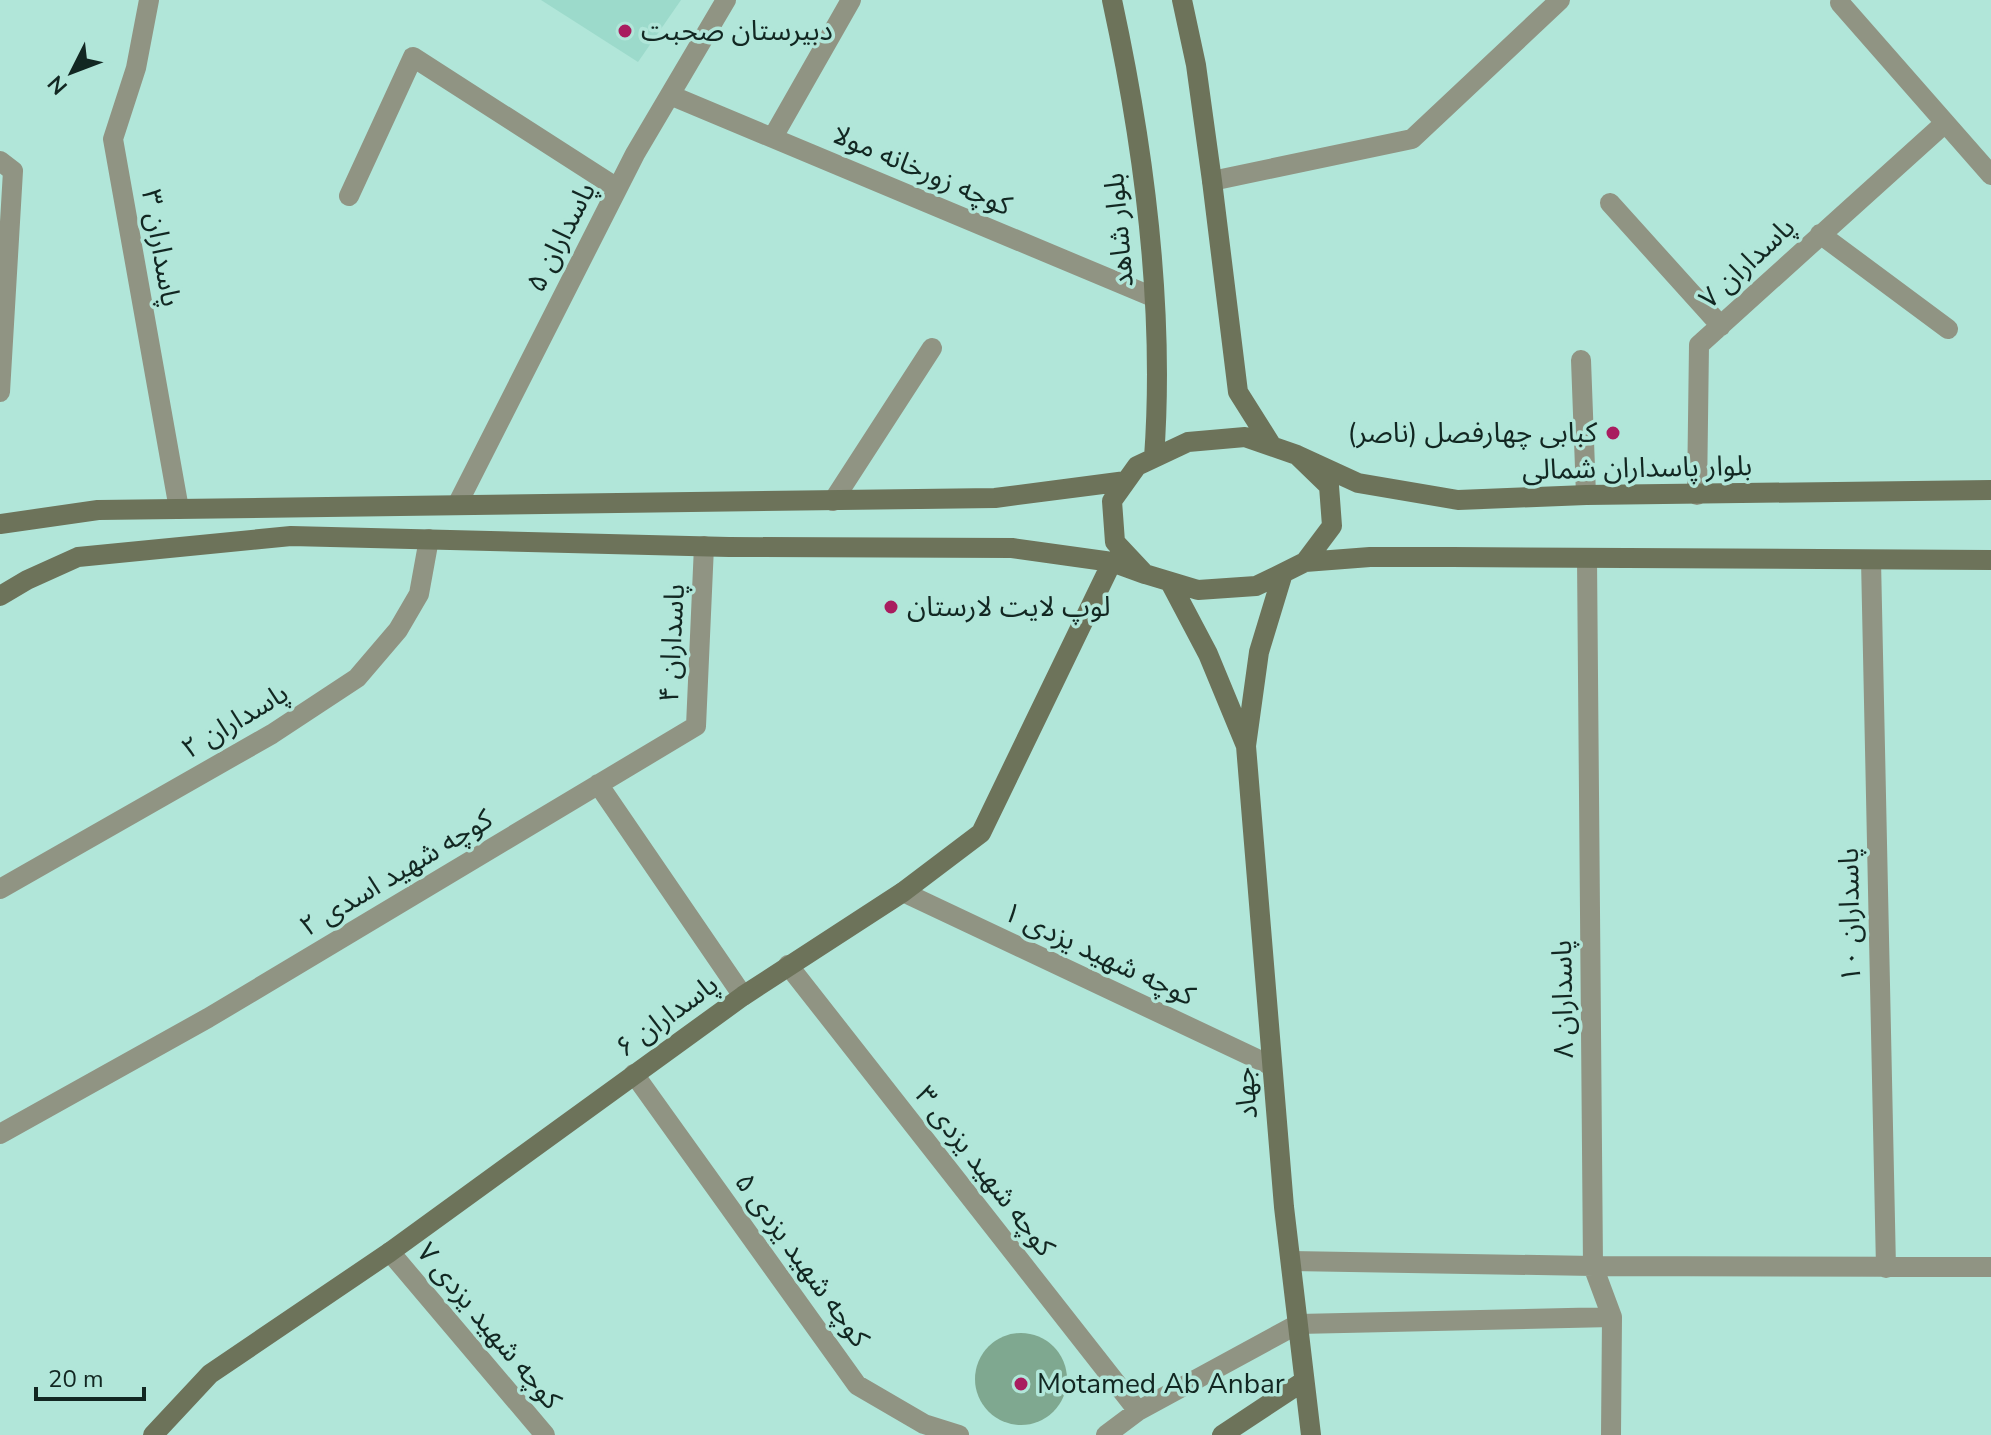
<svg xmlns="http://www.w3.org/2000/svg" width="1991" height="1435" font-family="'Nunito Sans','Noto Sans Arabic',sans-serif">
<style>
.built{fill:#9cdacb}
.building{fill:#7fa890}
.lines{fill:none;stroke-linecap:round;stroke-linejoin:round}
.street{stroke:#909483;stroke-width:20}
.secondary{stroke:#6d735a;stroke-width:20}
.poi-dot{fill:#a91d5f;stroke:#b1e6d9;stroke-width:3}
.labels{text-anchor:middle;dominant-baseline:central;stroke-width:7;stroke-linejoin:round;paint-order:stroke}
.poi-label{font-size:28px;fill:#122722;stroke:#b1e6d9;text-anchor:start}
.street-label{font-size:28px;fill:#122722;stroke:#b1e6d9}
</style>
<rect width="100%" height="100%" fill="#b1e6d9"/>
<path class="built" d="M 541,0 L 681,0 L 638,62 Z"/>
<path class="building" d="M975 1379a46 46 0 1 1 92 0a46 46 0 1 1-92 0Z"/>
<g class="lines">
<path class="street" d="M 149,0 L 136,68 L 113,139 L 179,509
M 1840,3 L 1991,175
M 670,95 L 1153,297
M 773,137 L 851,0
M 0,161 L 13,171 L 0,392
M 1212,181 L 1412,139 L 1560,0
M 349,196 L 413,57 L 617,188
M 1610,203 L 1721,326
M 1820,234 L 1948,329
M 1581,360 L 1586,495
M 1697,495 L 1699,345 L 1945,123
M 833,501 L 932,348
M 457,505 L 635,154 L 726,0
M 1587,558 L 1593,1266 L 1612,1317 L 1611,1435
M 1871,560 L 1886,1268
M 598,784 L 743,996
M 0,889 L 272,734 L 357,678 L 398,630 L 419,594 L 429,539
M 903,892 L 1272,1066
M 788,965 L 1138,1411
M 634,1074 L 857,1385 L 924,1424 L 959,1435
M 0,1134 L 208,1018 L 696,726 L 704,546
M 390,1252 L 545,1435
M 1291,1261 L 1593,1266 L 1991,1267
M 1106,1435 L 1138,1411 L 1298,1324 L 1612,1317"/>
<path class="secondary" d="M 1112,0 C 1144,147 1165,308 1154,458
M 1182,0 L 1196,65 L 1212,181 L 1238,392 L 1272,446
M 1245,437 L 1297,455 L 1329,486 L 1332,526 L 1305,562 L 1283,573 L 1256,586 L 1198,590 L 1145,574 L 1115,542 L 1112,501 L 1137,466 L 1188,442 Z
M 1297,455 L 1358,483 L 1458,500 L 1586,495 L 1991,490
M 0,524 L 98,510 L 995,498 L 1126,481
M 1305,562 L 1370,557 L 1452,557 L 1991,560
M 1283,573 L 1259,652 L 1246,746 L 1284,1207 L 1311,1435
M 1170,582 L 1208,654 L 1246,746
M 0,596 L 27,580 L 78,557 L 291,536 L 729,547 L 1012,548 L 1112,562 L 1145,574
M 153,1435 L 210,1374 L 390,1252 L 743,996 L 903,892 L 981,833 L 1112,562
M 1222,1435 L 1304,1381"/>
</g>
<g class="poi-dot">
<circle cx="625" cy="31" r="8"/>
<circle cx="1613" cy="433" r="8"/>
<circle cx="891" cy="607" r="8"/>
<circle cx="1021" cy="1384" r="8"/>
</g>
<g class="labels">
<g class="poi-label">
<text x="641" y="31">دبیرستان صحبت</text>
<text x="1597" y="433" text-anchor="end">کبابی چهارفصل (ناصر)</text>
<text x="907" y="607">لوپ لایت لارستان</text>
<text x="1037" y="1384">Motamed Ab Anbar</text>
</g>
<g class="street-label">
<text transform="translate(922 170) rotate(23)">کوچه زورخانه مولا</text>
<text transform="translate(1119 230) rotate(-95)">بلوار شاهد</text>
<text transform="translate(561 237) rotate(-63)">پاسداران ۵</text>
<text transform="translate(161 248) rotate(80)">پاسداران ۳</text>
<text transform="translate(1747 263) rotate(-43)">پاسداران ۷</text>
<text transform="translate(1637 468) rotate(-1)">بلوار پاسداران شمالی</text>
<text transform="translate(672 643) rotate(-87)">پاسداران ۴</text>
<text transform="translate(235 721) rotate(-31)">پاسداران ۲</text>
<text transform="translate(396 873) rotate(-31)">کوچه شهید اسدی ۲</text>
<text transform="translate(1850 915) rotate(-91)">پاسداران ۱۰</text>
<text transform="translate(1099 954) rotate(25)">کوچه شهید یزدی ۱</text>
<text transform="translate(1563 999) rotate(-91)">پاسداران ۸</text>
<text transform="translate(667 1016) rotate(-36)">پاسداران ۶</text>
<text transform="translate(1246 1093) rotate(-95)">جهاد</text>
<text transform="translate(985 1171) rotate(52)">کوچه شهید یزدی ۳</text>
<text transform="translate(802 1260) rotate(54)">کوچه شهید یزدی ۵</text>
<text transform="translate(489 1326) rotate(50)">کوچه شهید یزدی ۷</text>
</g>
</g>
<g transform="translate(72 72) rotate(228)" stroke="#b1e6d9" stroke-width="6" paint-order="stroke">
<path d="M0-6L14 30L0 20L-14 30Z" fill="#122722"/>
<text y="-12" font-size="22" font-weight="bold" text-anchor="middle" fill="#122722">N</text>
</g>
<path d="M36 1387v12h108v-12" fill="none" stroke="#122722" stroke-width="4"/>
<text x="48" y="1387" font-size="24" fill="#122722" stroke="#b1e6d9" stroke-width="6" paint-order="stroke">20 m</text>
</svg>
